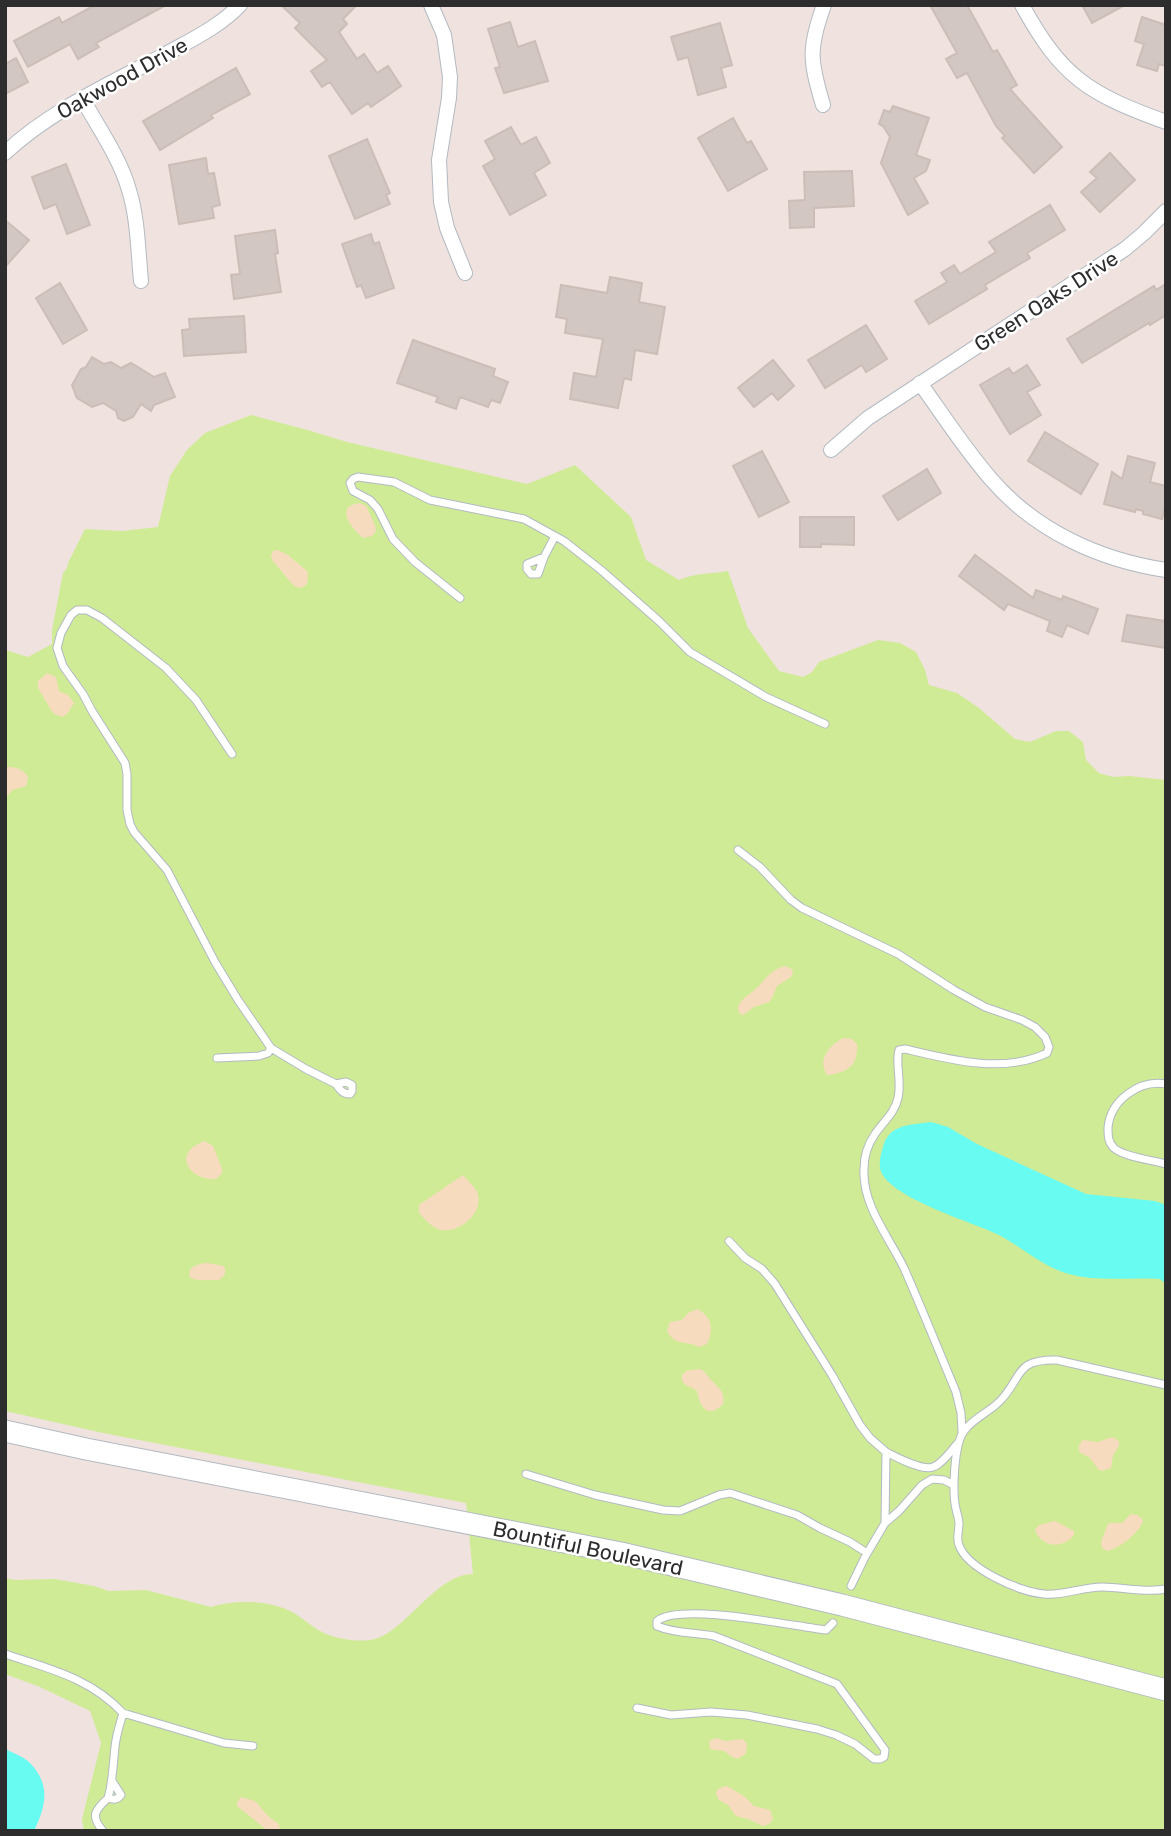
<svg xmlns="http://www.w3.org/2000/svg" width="1171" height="1836" font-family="Rubik,sans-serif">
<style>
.green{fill:#d0eb96}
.sand{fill:#f7dbbf}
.water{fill:#67fbf1}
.building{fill:#d2c7c3;stroke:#ccbdb7;stroke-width:2}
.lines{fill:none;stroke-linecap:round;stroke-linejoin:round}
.service-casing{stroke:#b2bac2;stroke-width:9}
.minor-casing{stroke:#b2bac2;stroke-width:16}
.secondary-casing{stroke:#b2bac2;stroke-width:23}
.service{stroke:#fff;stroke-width:7}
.minor{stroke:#fff;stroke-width:14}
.secondary{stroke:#fff;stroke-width:21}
.labels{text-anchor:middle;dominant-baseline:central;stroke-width:5;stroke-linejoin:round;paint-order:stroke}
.street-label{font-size:21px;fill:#2d2d2d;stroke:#fff}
</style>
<rect width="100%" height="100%" fill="#f0e2de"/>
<path class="green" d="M 251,415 L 311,431 L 347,442 L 527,484 L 575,465 L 631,517 L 646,560 L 679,580 C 695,573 711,574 728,571 L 748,628 L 779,671 L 803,677 L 812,672 L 819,662 L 878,640 L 900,643 L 916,652 L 925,670 L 929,685 L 957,693 L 979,708 L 1015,739 L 1030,742 L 1056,731 L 1069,731 L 1083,742 L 1086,760 L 1099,773 L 1113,777 L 1129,776 L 1166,780 L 1166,1831 L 84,1831 L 82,1819 L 101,1743 L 90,1711 L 40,1687 L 5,1674 L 5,1578 L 15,1580 L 55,1579 L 94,1586 L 109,1591 L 146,1590 L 211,1607 C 233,1600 264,1600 286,1609 C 299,1614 310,1626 322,1632 C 336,1639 356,1642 370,1640 C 404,1636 434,1574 473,1574 L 466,1503 L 103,1433 L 5,1411 L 5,650 L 28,657 L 52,644 L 52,630 L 63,573 L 67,568 L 68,563 L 85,529 L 122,531 L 158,527 L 170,476 L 187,450 L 205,433 Z"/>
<path class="sand" d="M 360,503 L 366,506 L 375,525 L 376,531 L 372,536 L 363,538 C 352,529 333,506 360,503 Z
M 278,550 L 288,555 L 308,572 L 307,584 L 301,588 L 294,586 L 272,560 L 271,556 L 273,551 Z
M 47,673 L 56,677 L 59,691 L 68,695 L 74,703 L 67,714 L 62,717 L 53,713 L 38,688 L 38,681 Z
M 5,767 C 15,767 23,768 28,777 L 26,786 L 12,790 L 5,799 Z
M 786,966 L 793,970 L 792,976 L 777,986 L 772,998 L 769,1002 L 754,1007 L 743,1015 L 740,1014 C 738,1009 737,1008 740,1003 C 744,997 753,992 758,987 C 766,978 773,968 786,966 Z
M 843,1038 L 852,1039 L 857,1044 C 858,1066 848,1072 827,1075 C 817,1059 829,1046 843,1038 Z
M 205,1141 L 213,1146 L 222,1169 L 222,1173 L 216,1179 C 189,1181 171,1152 205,1141 Z
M 463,1175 C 467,1180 474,1186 477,1192 C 485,1212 460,1233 441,1230 C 432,1228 425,1219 419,1213 L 419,1205 Z
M 207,1263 L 224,1266 C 227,1273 224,1277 218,1280 C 211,1280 196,1281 191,1278 C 185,1267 198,1264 207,1263 Z
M 697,1309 C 712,1316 714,1330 707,1344 L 699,1347 C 686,1340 676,1347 667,1331 L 670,1322 L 682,1320 L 688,1313 Z
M 700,1369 C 707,1372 707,1377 713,1382 C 721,1390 725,1393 723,1404 C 707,1420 700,1406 697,1391 C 690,1385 680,1386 682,1375 L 686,1371 Z
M 1112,1437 L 1119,1441 C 1120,1449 1115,1449 1113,1456 C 1112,1460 1112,1464 1111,1468 L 1102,1471 L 1099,1470 L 1089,1457 L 1079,1452 L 1079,1445 L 1083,1440 L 1098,1442 Z
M 1131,1514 C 1137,1515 1140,1515 1143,1521 C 1139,1533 1120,1548 1107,1551 L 1102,1548 L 1101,1542 L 1108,1524 L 1111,1523 L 1122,1523 Z
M 1055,1521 L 1074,1531 L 1074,1535 C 1063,1549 1042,1548 1035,1530 L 1039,1525 Z
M 717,1738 L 725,1741 L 743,1739 L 747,1744 L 746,1753 C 735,1763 733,1757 724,1751 L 710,1749 L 709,1741 Z
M 727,1786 L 745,1797 L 754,1806 L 770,1810 L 773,1819 L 769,1824 L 763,1826 L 748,1819 L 736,1816 L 728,1805 L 719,1800 L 716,1794 C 717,1788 721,1787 727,1786 Z
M 241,1797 L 255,1801 L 269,1817 L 279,1824 L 280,1831 L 268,1831 L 237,1806 L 237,1802 Z"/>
<path class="water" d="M 931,1122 L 948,1127 L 977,1144 L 1086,1194 L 1155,1201 L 1166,1205 L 1166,1284 L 1160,1279 C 1131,1277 1097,1282 1069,1274 C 1043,1267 1022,1247 999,1235 C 973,1222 885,1197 880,1168 C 879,1162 881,1153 883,1147 C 889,1124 910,1125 931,1122 Z
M 5,1749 C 13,1753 24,1757 30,1763 C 51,1785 46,1806 34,1831 L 5,1831 Z"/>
<path class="building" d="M 95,5 L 166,5 L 96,43 L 99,47 L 78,59 L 70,44 L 28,67 L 14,41 L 59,17 L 62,23 Z
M 281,5 L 357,5 L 343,19 L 347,24 L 339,32 L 357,59 L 364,54 L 377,73 L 388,66 L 401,86 L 371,107 L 368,103 L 352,114 L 330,82 L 322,87 L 311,71 L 327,60 L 295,28 L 300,23 Z
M 930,5 L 967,5 L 993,52 L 997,50 L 1017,85 L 1010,89 L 1062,147 L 1034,173 L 1002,138 L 1005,136 L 996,126 L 967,73 L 957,78 L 946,59 L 957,53 Z
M 1082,5 L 1125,5 L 1092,23 Z
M 1142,17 L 1166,25 L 1166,66 L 1159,64 L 1157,71 L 1137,65 L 1144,44 L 1135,41 Z
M 510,22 L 518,47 L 535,41 L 548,81 L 504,93 L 495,68 L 500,67 L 488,29 Z
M 720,23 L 732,65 L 721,68 L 726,87 L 698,95 L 688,57 L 678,60 L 671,37 Z
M 16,58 L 28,82 L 5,94 L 5,64 Z
M 236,68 L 250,94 L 211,115 L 213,118 L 160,150 L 143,121 Z
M 893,106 L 929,118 L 916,155 L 930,160 L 926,171 L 914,178 L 928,203 L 908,215 L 881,163 L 890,137 L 883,126 L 879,124 L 884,110 L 890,112 Z
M 733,118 L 747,143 L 751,141 L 767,169 L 728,191 L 698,138 Z
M 511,127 L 521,145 L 536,137 L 550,163 L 534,173 L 546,195 L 510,215 L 483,166 L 495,159 L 485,141 Z
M 367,139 L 390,193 L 386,195 L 390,204 L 355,219 L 329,156 Z
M 1110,153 L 1135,180 L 1100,212 L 1081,192 L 1097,178 L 1090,172 Z
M 206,158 L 208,174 L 214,173 L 220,205 L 212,207 L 214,218 L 179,224 L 169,165 Z
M 66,164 L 90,225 L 67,234 L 56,204 L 44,209 L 32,177 Z
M 852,171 L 854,206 L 814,208 L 814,227 L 790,228 L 789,201 L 805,200 L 804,172 Z
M 1050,205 L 1065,230 L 1027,253 L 1030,258 L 985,285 L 987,289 L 929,324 L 915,301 L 947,282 L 941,273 L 954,265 L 960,274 L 996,252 L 989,242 Z
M 5,220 L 29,240 L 5,267 Z
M 275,230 L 278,253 L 275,254 L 281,292 L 234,299 L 231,275 L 240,274 L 235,236 Z
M 371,234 L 374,244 L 379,242 L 394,288 L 366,298 L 361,285 L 357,287 L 342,244 Z
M 610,277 L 642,283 L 639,302 L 665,307 L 657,354 L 635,350 L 631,380 L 624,378 L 618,408 L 570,399 L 574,373 L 596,377 L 603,339 L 565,333 L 567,319 L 556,317 L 561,285 L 607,293 Z
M 60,283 L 87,330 L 63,344 L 36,298 Z
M 1166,284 L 1166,315 L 1150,325 L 1149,323 L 1082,363 L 1067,339 L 1154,286 L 1156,290 Z
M 244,316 L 246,352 L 184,356 L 182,330 L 190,329 L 189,319 Z
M 866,325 L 887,359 L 866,372 L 862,365 L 825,388 L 808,360 Z
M 413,340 L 495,369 L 493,376 L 508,382 L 500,403 L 491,400 L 488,407 L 460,397 L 456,409 L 436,402 L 438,397 L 397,383 Z
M 92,357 L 104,364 L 111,362 L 121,368 L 131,363 L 154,377 L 165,373 L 175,397 L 154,405 L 151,411 L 141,404 L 133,417 L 124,421 L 118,418 L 116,411 L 103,403 L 92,407 L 77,398 L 72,385 L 81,369 L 86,367 Z
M 773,360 L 794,386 L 778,400 L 772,393 L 754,407 L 738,388 Z
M 1027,365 L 1040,385 L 1027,392 L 1041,415 L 1010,434 L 980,385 L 1009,368 L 1013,374 Z
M 1045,432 L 1098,464 L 1081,494 L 1028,461 Z
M 762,451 L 789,502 L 759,517 L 733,466 Z
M 1128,456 L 1155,463 L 1150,482 L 1166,486 L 1166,504 L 1162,519 L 1143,514 L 1143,511 L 1136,509 L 1135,512 L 1104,504 L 1112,472 L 1122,479 Z
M 927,469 L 941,493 L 898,520 L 883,496 Z
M 800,517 L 854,517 L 854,545 L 821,544 L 821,547 L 800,547 Z
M 975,555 L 1033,598 L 1036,590 L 1062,600 L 1063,596 L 1098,609 L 1088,634 L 1067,625 L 1062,637 L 1047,631 L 1050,621 L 1008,604 L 1004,610 L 959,576 Z
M 1127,615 L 1166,621 L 1166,648 L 1122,641 Z"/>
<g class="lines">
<g class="service-casing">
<path id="service" d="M 544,557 L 538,574 L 531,574 L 527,569 L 527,564 L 544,557 L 555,536
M 460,598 L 415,562 L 393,539 L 378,509 L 370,500 L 353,491 L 350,483 L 353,479 L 358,477 L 394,482 L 430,500 L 524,519 L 564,541 L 601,570 L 659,621 L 690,652 L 766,697 L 825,724
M 232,754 L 196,700 L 166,668 L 102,618 L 87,610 L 77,610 L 71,615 L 61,633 L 57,648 L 63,666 L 83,694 L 92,711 L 125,763 L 127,774 L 127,810 L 130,824 L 134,832 L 167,870 L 215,962 L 238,1000 L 271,1048
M 738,850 L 760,867 L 791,900 L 802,908 L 898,954 L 954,990 L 985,1007 L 1022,1020 L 1035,1027 L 1045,1037 L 1049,1047 L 1047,1053 C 1003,1074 951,1060 905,1049 L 899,1050 C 895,1062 902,1083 898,1098 C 895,1113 883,1122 875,1134 C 868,1144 864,1157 864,1169 C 862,1205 889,1237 904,1268 C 922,1309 939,1351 956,1392 L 961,1413 L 962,1432
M 217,1058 L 259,1056 L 268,1053 L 271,1048 L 306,1069 L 336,1084 L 346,1082 L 352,1085 L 352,1091 L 350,1094 C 343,1094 340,1090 336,1084
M 1166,1084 C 1139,1079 1110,1101 1108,1128 C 1108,1136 1108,1142 1114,1148 C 1124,1157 1152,1160 1166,1164
M 729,1241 L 745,1258 L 762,1269 L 775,1284 L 832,1375 L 860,1425 L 870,1438 L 886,1452
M 1166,1385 L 1057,1360 C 1015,1359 1023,1376 1001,1400 C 990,1412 973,1418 964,1431 C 954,1444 952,1492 956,1509 C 957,1514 959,1519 959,1524 C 959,1531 956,1539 959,1545 C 967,1569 1020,1592 1044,1594 C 1063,1596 1082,1587 1102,1587 C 1123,1587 1145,1593 1166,1589
M 526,1474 L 595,1495 L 663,1510 L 680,1511 L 719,1495 L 730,1493 L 797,1515 L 820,1528 L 850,1542 L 867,1553
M 954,1485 L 944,1480 L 932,1479 L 922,1485 L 899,1511 L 885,1523 L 886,1452 C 896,1457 922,1471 933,1467 C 942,1464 951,1451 957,1444
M 851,1586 L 865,1557 L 885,1523
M 5,1654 C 50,1669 90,1678 123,1713
M 637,1708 L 671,1715 L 711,1712 L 747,1715 L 817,1729 L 836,1735 L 855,1744 L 874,1759 L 880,1759 L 884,1757 L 885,1750 L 837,1684 L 714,1636 C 695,1632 676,1634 657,1626 L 657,1621 C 681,1602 792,1626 826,1630 L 833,1623
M 112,1781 L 121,1795 C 117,1800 114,1800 108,1798 C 113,1781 113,1764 115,1747 C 116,1735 120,1724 123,1713 L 224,1743 L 253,1746
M 103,1831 C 90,1816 95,1810 108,1798"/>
</g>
<g class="minor-casing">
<path id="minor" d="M 431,5 L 444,35 L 450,77 L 449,98 L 439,160 L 441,202 L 447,228 L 465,273
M 1022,5 C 1062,78 1089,94 1166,122
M 82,98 C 98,127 120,158 129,190 C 138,219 138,251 141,281
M 823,105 C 810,61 808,49 824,5
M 5,153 C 51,110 110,84 164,55 C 191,40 219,27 240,5
M 920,383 C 943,415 964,448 990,478 C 1034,530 1099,560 1166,570
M 831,450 L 868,418 L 1125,249 L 1144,233 L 1166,211"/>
</g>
<g class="secondary-casing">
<path id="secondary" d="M 5,1431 L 86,1449 L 621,1553 L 842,1605 L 1166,1690"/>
</g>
<use href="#service" class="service"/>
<use href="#minor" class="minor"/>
<use href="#secondary" class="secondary"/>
</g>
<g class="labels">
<g class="street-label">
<text transform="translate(122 78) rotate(-29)">Oakwood Drive</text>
<text transform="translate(1046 301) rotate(-33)">Green Oaks Drive</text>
<text transform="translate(588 1548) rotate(12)">Bountiful Boulevard</text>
</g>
</g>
<rect width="1171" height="1836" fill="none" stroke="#2d2d2d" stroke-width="14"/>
</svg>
